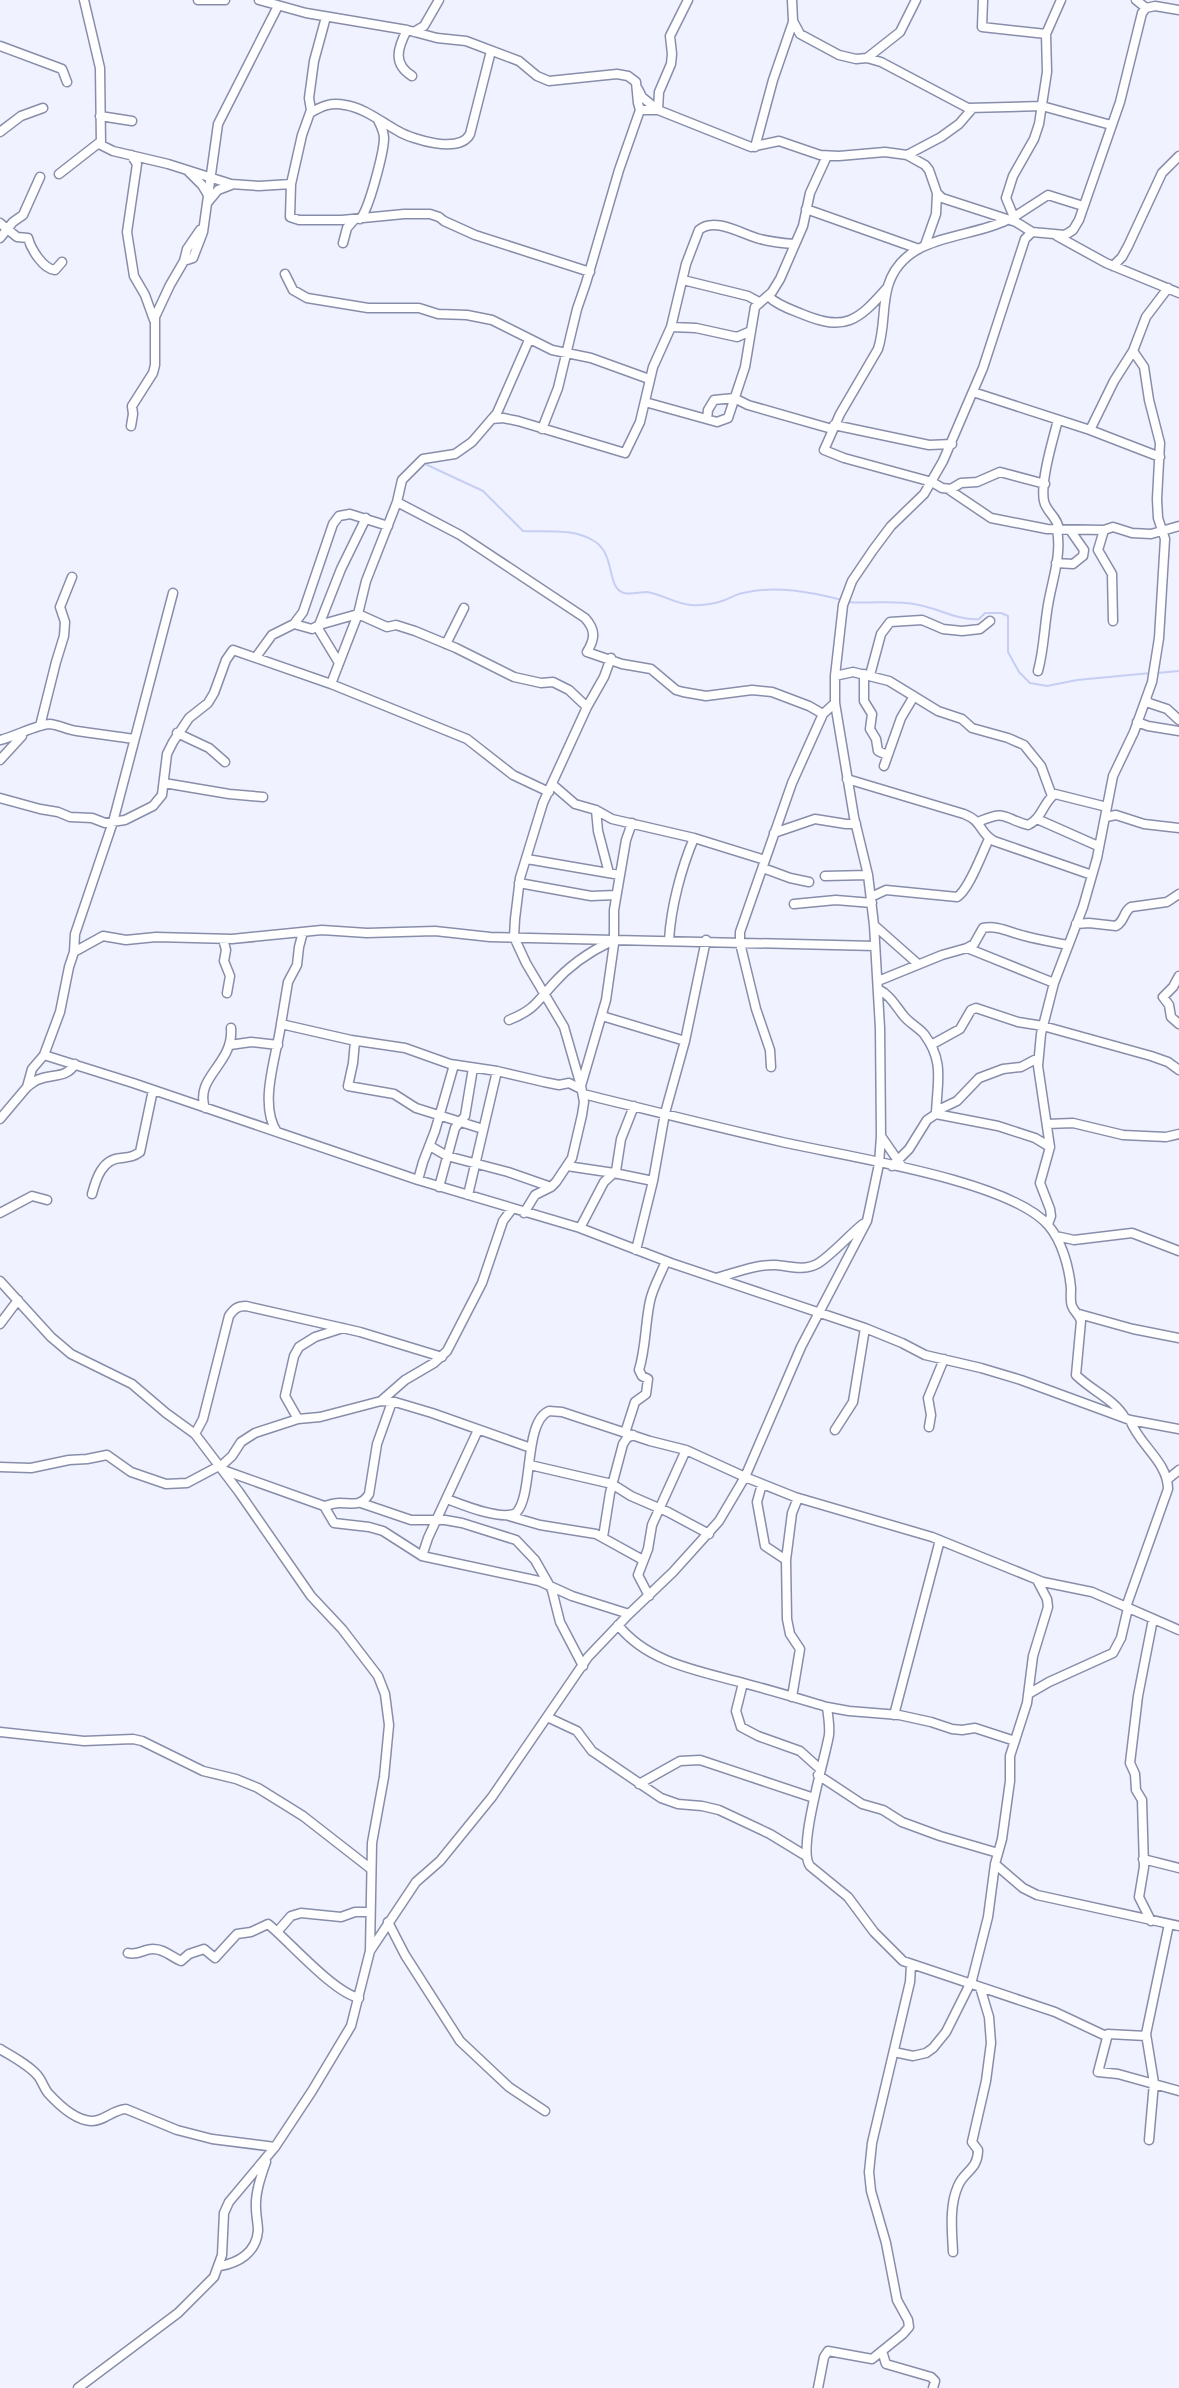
<svg xmlns="http://www.w3.org/2000/svg" width="1179" height="2388" font-family="Karla,sans-serif">
<style>
.lines{fill:none;stroke-linecap:round;stroke-linejoin:round}
.stream{stroke:#c6cef4;stroke-width:2}
.street-casing{stroke:#888eaa;stroke-width:11}
.street{stroke:#fff;stroke-width:8}
</style>
<rect width="100%" height="100%" fill="#f0f2ff"/>
<g class="lines">
<path class="stream" d="M 423,463 L 483,491 L 523,531 C 546,532 574,528 594,541 C 616,554 606,588 624,593 C 632,595 639,592 647,592 C 661,594 676,604 691,605 C 699,606 714,604 722,601 C 729,599 736,594 743,593 C 776,585 811,592 842,600
M 848,602 C 870,604 893,600 914,604 C 936,607 958,621 979,619 L 985,613 L 1001,613 L 1008,616 L 1008,652 L 1019,672 L 1030,683 L 1047,686 L 1077,680 L 1151,673
M 1157,673 L 1179,671"/>
<g class="street-casing">
<path id="street" d="M 84,0 L 100,68 L 101,145 L 113,151 L 168,164 L 231,184 L 259,186 L 291,184
M 198,0 L 225,0
M 259,0 L 306,13 L 407,30 L 437,38 L 466,41 L 519,61 L 537,76 L 549,81 L 617,74 L 628,76 L 636,82 L 638,103 L 640,110 L 658,110 L 751,147 L 779,141 L 820,155 L 839,156 L 885,152 L 907,155 L 925,165 L 929,170 L 937,193 L 942,198 L 1016,222 L 1032,232
M 792,0 L 793,21 L 800,34 L 839,55 L 856,59 L 867,58 L 900,32 L 916,0
M 983,0 L 982,27 L 1046,34
M 1136,0 L 1146,8
M 326,17 L 314,61 L 309,98 L 311,110 L 302,135 L 291,184 L 290,217 L 299,220 L 342,220 L 404,214 L 430,214 L 439,217 L 444,221 L 475,235 L 590,272
M 407,30 C 397,49 393,64 412,76
M 414,32 L 424,26 L 439,0
M 0,46 L 62,69 L 67,82
M 867,58 L 881,62 L 968,108 L 1042,106 L 1111,125
M 638,89 L 642,97 L 658,110
M 658,110 L 659,92 L 671,64 L 672,54 L 670,36 L 688,0
M 310,113 C 322,106 331,102 345,105 C 365,108 381,122 398,131 C 413,140 460,154 470,134 L 491,51
M 100,116 L 132,121
M 0,132 L 21,116 L 43,108
M 755,147 L 773,80 L 793,22
M 131,155 L 137,164 L 127,232 L 134,276 L 145,295 L 154,320
M 907,155 L 941,137 L 959,124 L 972,109
M 188,171 L 202,185 L 208,195
M 59,174 L 100,142
M 208,202 L 218,190 L 231,185
M 806,209 L 919,249
M 1014,217 L 1048,195 L 1083,206
M 360,219 C 369,210 384,151 384,138 C 384,132 381,126 378,120
M 1007,220 C 967,240 904,233 888,286 C 882,306 885,328 878,349 L 840,414 L 824,450 L 844,458 L 932,482 L 942,488 L 951,489 L 961,483 L 977,482 L 1000,472 L 1045,484
M 1016,222 L 1006,198 L 1013,176 L 1034,139 L 1039,124 L 1047,72 L 1046,34 L 1061,0
M 0,223 L 17,237 L 28,238 C 31,249 43,269 55,270 L 62,262
M 1057,236 L 1106,263 L 1179,293
M 0,238 L 13,222 L 23,215 L 40,177
M 343,243 L 347,228 L 354,220
M 925,245 L 936,214 L 937,193
M 184,261 L 193,258 L 203,232 L 218,124 L 278,6
M 1113,266 L 1122,257 L 1128,246 L 1162,173 L 1179,156
M 285,274 L 293,290 L 307,298 L 368,308 L 419,308 L 438,314 L 467,315 L 492,320 L 552,350 L 591,358 L 649,379
M 683,280 L 748,296 L 759,302
M 768,296 C 777,305 790,309 802,314 C 845,332 858,321 887,288
M 671,327 L 696,328 L 737,337 L 751,331
M 973,392 L 1090,430 L 1160,457
M 645,402 L 717,422 L 728,418 L 745,367 L 755,307 L 772,292 L 780,279 L 803,226 L 810,193 L 827,156
M 492,419 L 503,418 L 518,421 L 625,453 L 640,422 L 653,367 L 671,327 L 686,264 L 699,230 C 715,216 743,235 760,239 C 771,242 782,243 794,244
M 707,419 L 708,410 L 714,400 L 734,398 L 748,405 L 832,429
M 1058,420 C 1053,439 1040,482 1044,501 C 1046,512 1058,517 1059,530
M 834,425 L 929,445 L 952,444
M 131,426 L 133,414 L 132,406 L 153,373 L 155,365 L 155,317 L 170,285 L 184,261 L 187,249 L 200,230
M 542,429 L 558,388 L 577,309 L 586,283 L 619,170 L 640,110
M 1090,430 L 1114,381 L 1133,351 L 1146,317 L 1168,288
M 948,489 L 991,518 L 1047,529 L 1104,530 L 1113,527 L 1132,533 L 1151,534 L 1179,526
M 397,502 L 460,535 L 585,618 C 596,630 595,639 587,652 L 622,664 L 651,669 L 676,690 L 683,692 L 706,696 L 752,690 L 772,692 L 809,706 L 823,714
M 1104,530 L 1098,550 L 1112,574 L 1113,621
M 1056,563 L 1073,564 L 1083,556 L 1084,550 L 1070,530
M 294,624 L 312,629 L 319,625 L 341,569 L 366,518
M 446,644 L 464,608
M 256,657 L 272,635 L 294,624 L 303,612 L 333,524 L 339,516 L 350,514 L 388,526
M 339,663 L 319,630 L 319,625 L 358,614 L 387,627 L 396,625 L 415,631 L 456,648 L 514,677 L 541,683 L 553,682 L 569,690 L 587,707
M 1038,671 C 1044,649 1044,628 1048,605 C 1052,581 1062,554 1057,530
M 864,674 L 864,701 L 872,714 L 870,729 L 876,739 L 878,751 L 887,755
M 870,675 L 881,634 L 890,622 L 922,620 L 943,629 L 962,631 L 980,629 L 990,621
M 835,676 L 853,672 L 889,681 L 938,711 L 962,719 L 972,728 L 1008,738 L 1024,745 L 1041,766 L 1052,796
M 331,684 L 358,614 L 366,581 L 397,502 L 402,480 L 423,459 L 455,454 L 472,442 L 497,413 L 529,340
M 1146,699 L 1149,703 L 1167,709 L 1179,720
M 1137,722 L 1148,726 L 1179,731
M 40,726 L 56,662 L 64,636 L 65,622 L 60,607 L 72,577
M 177,733 L 209,748 L 225,762
M 0,740 C 14,737 38,724 50,724 C 59,725 68,730 77,731 C 96,734 115,736 134,739
M 0,760 L 22,736
M 884,766 L 901,718 L 914,696
M 847,779 L 964,814 C 984,822 978,832 994,841 L 1092,875
M 164,783 L 229,794 L 263,797
M 553,785 L 575,804 L 596,810 L 612,819 L 694,838 L 765,860
M 0,798 L 40,809 L 58,812 L 70,817 L 92,818 L 105,823 L 125,820 L 153,806 L 162,795 L 167,754 L 173,742 L 189,718 L 208,703 L 214,693 L 226,660 L 233,650 L 331,684 L 467,739 L 513,775 L 549,792
M 596,810 L 598,831 L 609,873
M 1106,817 L 1116,815 L 1144,824 L 1179,828
M 1037,819 L 1098,846
M 978,822 C 1007,809 1002,818 1028,825 C 1042,819 1043,802 1055,794 L 1107,807
M 774,833 L 815,819 L 846,824 L 856,824
M 527,859 L 620,875
M 763,868 L 790,878 L 809,882
M 825,876 L 868,875
M 519,883 L 591,896 L 616,895
M 871,897 L 886,890 L 957,897 C 969,890 982,853 989,839
M 794,904 L 836,900 L 872,903
M 1076,924 L 1089,923 L 1116,926 C 1125,921 1123,912 1131,907 L 1167,902 L 1179,894
M 874,925 L 918,964
M 223,939 L 226,950 L 224,961 L 230,976 L 227,993
M 669,940 C 671,907 681,869 694,838
M 967,948 L 1054,983
M 74,952 L 103,936 L 126,940 L 156,937 L 232,939 L 322,930 L 367,933 L 435,931 L 490,937 L 875,946
M 1179,976 L 1173,987 L 1163,997 L 1169,1005 L 1171,1017 L 1179,1024
M 878,981 L 942,955 L 967,948 L 974,944 L 983,928 C 998,925 1011,933 1025,936 C 1039,940 1054,942 1068,945
M 878,989 C 890,995 895,1005 903,1015 C 909,1023 918,1027 924,1034 C 945,1062 937,1082 936,1114
M 602,1016 L 685,1041
M 509,1020 C 534,1010 537,1002 553,984 C 569,966 589,952 610,942
M 281,1024 L 288,982 L 297,965 L 299,947 L 303,932
M 355,1041 L 353,1063 L 348,1086 L 394,1094 L 416,1108 L 483,1129
M 230,1045 L 251,1042 L 278,1045
M 931,1045 L 960,1029 L 971,1010 L 976,1008 L 1018,1022 L 1043,1026 L 1151,1056 L 1168,1062 L 1179,1070
M 44,1055 L 133,1083 L 418,1180 L 580,1228 L 671,1263 L 865,1328 L 902,1343 L 925,1355 L 981,1368 L 1021,1380 L 1130,1420 L 1179,1429
M 771,1067 L 770,1050 L 756,1009 L 740,943 L 740,932 L 792,783 L 823,714 L 835,703
M 581,1086 L 564,1027 L 526,963 L 514,937 L 515,919 L 520,878 L 543,803 L 587,707 L 604,677 L 611,658
M 27,1087 C 31,1084 35,1080 40,1079 C 53,1074 67,1078 75,1064
M 583,1094 C 649,1110 715,1127 782,1142 C 843,1156 1009,1180 1048,1225 C 1062,1241 1069,1267 1071,1288 C 1071,1293 1070,1301 1072,1306 C 1074,1312 1079,1314 1081,1321 L 1076,1375 C 1092,1391 1114,1399 1125,1418
M 205,1108 C 194,1077 234,1064 231,1028
M 936,1111 L 957,1101 L 979,1078 L 1003,1069 L 1021,1067 L 1038,1058
M 0,1119 L 27,1087 L 32,1069 L 44,1055 L 60,1012 L 69,967 L 74,952 L 75,934 L 113,822 L 173,593
M 1047,1124 L 1073,1123 L 1123,1135 L 1166,1137 L 1179,1134
M 277,1132 C 258,1104 277,1055 281,1024 L 351,1040 L 405,1048 L 450,1064 L 497,1071 L 544,1082 L 559,1085 L 569,1083 L 581,1089
M 881,1136 L 901,1165
M 430,1146 L 447,1156 L 508,1172 L 551,1187
M 567,1166 L 614,1173 L 653,1181
M 892,1166 L 909,1149 L 927,1120 L 936,1114 L 998,1126 L 1035,1138 L 1050,1147
M 418,1180 L 423,1162 L 435,1131 L 454,1065
M 439,1187 L 455,1128 L 465,1116 L 473,1068
M 92,1194 C 96,1179 102,1159 121,1158 C 129,1157 133,1157 140,1152 L 153,1090
M 468,1195 L 497,1071
M 0,1213 L 32,1196 L 47,1200
M 524,1213 L 535,1195 L 551,1187 L 556,1182 L 572,1158 L 582,1115 L 584,1102 L 581,1086 L 606,1000 L 614,944 L 614,910 L 626,840 L 632,823
M 1048,1224 L 1051,1216 L 1050,1209 L 1040,1183 L 1050,1147 L 1038,1066 L 1041,1034 L 1054,983 L 1083,907 L 1097,858 L 1113,776 L 1134,732 L 1152,682 L 1159,638 L 1165,539 L 1158,518 L 1157,499 L 1160,443 L 1149,400 L 1144,367 L 1133,351
M 580,1228 L 604,1182 L 616,1171 L 621,1139 L 634,1106
M 1056,1236 L 1074,1240 L 1132,1233 L 1179,1251
M 636,1250 L 653,1181 L 665,1113 L 685,1041 L 706,940
M 716,1278 C 735,1273 756,1264 776,1265 C 789,1266 804,1271 817,1264 C 831,1256 849,1235 863,1224
M 0,1281 L 51,1337 L 71,1354 L 132,1384 L 166,1413 L 195,1434 L 239,1492 L 311,1596 L 342,1629 L 378,1676 L 385,1694 L 389,1725 L 384,1777 L 372,1843 L 370,1951 L 351,2026 L 312,2091 L 275,2147 L 229,2202 L 224,2213 L 222,2255 L 214,2277 L 178,2313 L 78,2388
M 1079,1314 L 1133,1329 L 1179,1338
M 0,1324 L 18,1300
M 381,1401 L 405,1380 L 434,1363 L 447,1351 L 482,1283 L 503,1221 L 512,1209
M 298,1419 L 285,1396 L 294,1356 L 299,1347 L 315,1337 L 343,1328
M 929,1427 L 931,1415 L 928,1398 L 944,1359
M 835,1430 L 853,1402 L 865,1328
M 625,1433 L 635,1402 L 646,1394 L 648,1379 L 642,1376 L 639,1370 C 646,1347 645,1324 650,1301 C 653,1287 661,1274 666,1261
M 195,1434 L 203,1419 L 229,1316 C 234,1309 237,1306 246,1306 L 360,1332 L 442,1357
M 530,1465 L 612,1484 L 631,1496 L 668,1512 L 709,1534
M 0,1467 L 31,1468 L 69,1460 L 87,1459 L 107,1455 L 131,1472 L 166,1484 L 187,1483 L 219,1466
M 220,1467 L 232,1456 L 241,1442 L 255,1433 L 298,1419 L 320,1417 L 381,1401 L 395,1402 L 432,1413 L 531,1448
M 223,1470 L 324,1506 L 334,1523 L 369,1527 L 383,1531 L 422,1556 L 539,1581 L 572,1596 L 629,1614
M 1168,1479 L 1179,1470
M 762,1484 L 757,1502 L 765,1546 L 786,1560 L 787,1619 L 790,1634 L 800,1649 L 792,1697
M 447,1499 C 463,1505 501,1521 516,1513 C 534,1495 523,1422 549,1411 L 562,1412 L 650,1441 L 686,1450 L 745,1477 L 795,1497 L 932,1537 L 1043,1582 L 1092,1592 L 1179,1630
M 361,1503 L 411,1520 L 445,1520 L 462,1523 L 516,1540 L 535,1560 L 552,1590 L 560,1622 L 583,1666
M 324,1506 C 329,1505 334,1503 339,1503 C 352,1503 361,1507 369,1494 L 377,1444 L 392,1402
M 509,1516 L 540,1525 L 596,1534 L 643,1560
M 603,1537 L 610,1493 L 623,1444 L 627,1438 L 633,1435
M 422,1556 L 428,1538 L 478,1430
M 786,1560 L 792,1513 L 798,1498
M 649,1596 L 638,1575 L 648,1549 L 652,1525 L 686,1450
M 1126,1607 L 1168,1489 C 1168,1462 1139,1445 1130,1420
M 618,1625 C 649,1664 701,1671 747,1684 C 774,1691 800,1699 827,1707 L 849,1711 L 899,1715 L 931,1722 L 952,1729 L 962,1730 L 975,1728 L 1015,1741
M 743,1683 L 736,1711 L 741,1727 L 758,1736 L 800,1751 L 820,1769
M 1030,1693 L 1049,1682 L 1113,1653 L 1121,1638 L 1128,1608
M 827,1707 C 828,1716 830,1726 829,1735 C 825,1759 797,1849 810,1866 L 848,1897 L 874,1932 L 903,1961 L 1055,2012 L 1106,2036
M 894,1715 L 940,1540
M 547,1717 L 577,1731 L 592,1751 L 661,1798 L 678,1804 L 702,1806 L 719,1810 L 770,1834 L 806,1856
M 0,1732 L 84,1741 L 133,1739 L 142,1741 L 203,1771 L 236,1779 L 258,1788 L 303,1816 L 371,1869
M 818,1775 L 862,1804 L 883,1810 L 902,1822 L 940,1836 L 998,1853
M 639,1784 L 680,1761 L 700,1760 L 814,1798
M 1143,1859 L 1179,1868
M 995,1864 L 1023,1888 L 1037,1895 L 1179,1926
M 1151,1921 L 1139,1897 L 1144,1867 L 1142,1800 L 1136,1790 L 1135,1774 L 1130,1763 L 1138,1696 L 1153,1619
M 388,1922 L 405,1955 L 460,2041 L 509,2087 L 545,2111
M 277,1932 L 291,1916 L 301,1913 L 341,1917 L 355,1912 L 370,1912
M 370,1951 L 416,1882 L 440,1861 L 492,1797 L 588,1657 L 629,1614 L 673,1572 L 719,1521 L 745,1477 L 801,1347 L 867,1221 L 879,1164 L 881,1136 L 880,1028 L 874,925 L 868,875 L 854,817 L 835,703 L 835,676 L 843,605 L 852,581 L 873,550 L 891,526 L 924,494 L 943,461 L 983,368 L 1025,239 L 1032,232 L 1065,235 L 1073,230 L 1079,220 L 1120,102 L 1142,13 L 1146,8 L 1155,6 L 1179,10
M 128,1953 C 138,1956 143,1949 153,1949 C 165,1949 171,1957 181,1961 L 189,1954 L 204,1949 L 215,1958 L 237,1934 L 251,1932 L 268,1924 C 291,1943 333,1992 359,1998
M 1146,2036 L 1108,2034 L 1098,2072 L 1118,2074 L 1179,2091
M 0,2049 C 13,2057 29,2065 38,2076 C 42,2081 44,2088 48,2093 C 58,2104 75,2120 91,2121 C 103,2122 114,2109 126,2109 L 177,2130 L 212,2139 L 275,2147
M 894,2052 L 913,2056 L 926,2053 L 933,2048 L 946,2032 L 972,1980 L 988,1917 L 995,1864 L 1002,1839 L 1010,1781 L 1010,1756 L 1027,1703 L 1033,1656 L 1048,1607 L 1047,1599 L 1037,1580
M 1149,2140 L 1154,2083 L 1146,2034 L 1169,1924
M 953,2252 C 952,2231 949,2206 958,2186 C 964,2171 978,2170 978,2150 L 972,2142 L 986,2081 L 991,2043 L 989,2017 L 980,1987
M 220,2266 C 238,2263 256,2253 258,2231 C 258,2223 256,2216 256,2208 C 255,2193 261,2176 266,2162
M 882,2351 L 886,2364 L 931,2377 L 935,2381 L 933,2388
M 818,2388 L 824,2357 L 828,2351 L 872,2359 L 903,2334 L 909,2327 L 908,2320 L 897,2300 L 886,2243 L 871,2191 L 869,2172 L 872,2143 L 910,1982 L 911,1965"/>
</g>
<use href="#street" class="street"/>
</g>
</svg>
